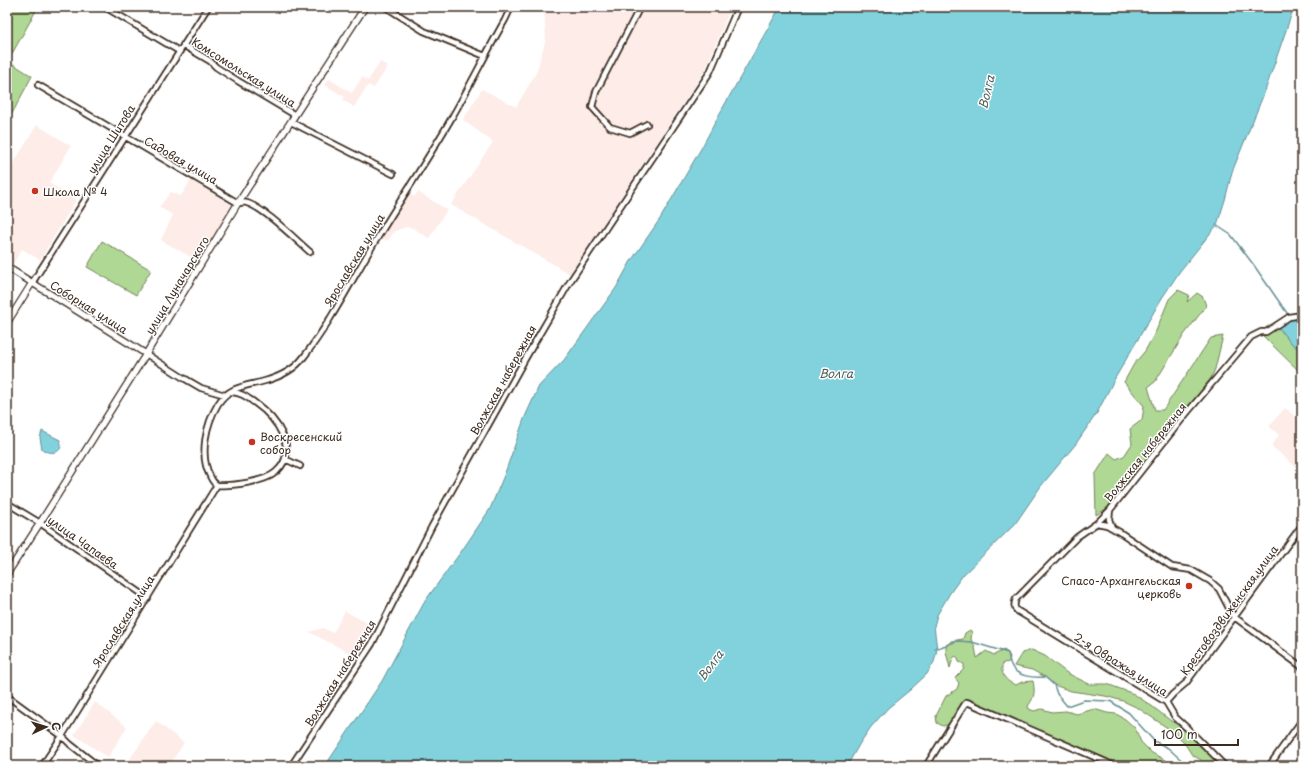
<svg xmlns="http://www.w3.org/2000/svg" width="1309" height="773" font-family="'Playpen Sans',sans-serif">
<style>
.built{fill:#fdece7}
.green{fill:#afd895;stroke:#75815a}
.water{fill:#82d2de;stroke:#668f91}
.lines{fill:none;stroke-linecap:round;stroke-linejoin:round}
.stream{stroke:#668f91;stroke-width:1.5}
.minor-casing{stroke:#3b2a1e;stroke-width:8}
.tertiary-casing{stroke:#3b2a1e;stroke-width:8}
.minor{stroke:#fff;stroke-width:4.5}
.tertiary{stroke:#fff;stroke-width:5.5}
.poi-dot{fill:#c8321e;stroke:#fff;stroke-width:1.5}
.labels{text-anchor:middle;dominant-baseline:central;stroke-width:3;stroke-linejoin:round;paint-order:stroke}
.street-label{font-size:11px;fill:#3b2a1e;stroke:#fff}
.poi-label{font-size:11px;fill:#3b2a1e;stroke:#fff;text-anchor:start}
.water-label{font-size:12px;font-style:italic;fill:#505c58;stroke:#fff}
</style>
<rect width="100%" height="100%" fill="#fff"/>
<filter id="ink" filterUnits="userSpaceOnUse"><feTurbulence type="fractalNoise" baseFrequency=".025" numOctaves="2"/><feDisplacementMap in="SourceGraphic" scale="8" xChannelSelector="R" yChannelSelector="G"/><feConvolveMatrix kernelMatrix="1 2 1 2 8 2 1 2 1" color-interpolation-filters="sRGB"/></filter>
<g filter="url(#ink)">
<path class="built" d="M 544,7 L 731,7 L 705,70 L 570,274 L 451,205 L 493,142 L 463,120 L 482,89 L 516,107 L 536,73 L 546,39 Z
M 380,62 L 388,66 L 374,88 L 368,85 L 354,107 L 343,100 L 345,97 L 325,85 L 329,79 L 352,93 L 362,77 L 368,81 Z
M 37,125 L 71,146 L 49,183 L 76,200 L 40,260 L 22,249 L 13,264 L 7,261 L 7,174 Z
M 191,180 L 233,205 L 198,261 L 161,240 L 173,215 L 159,207 L 171,192 L 181,196 Z
M 418,192 L 447,210 L 429,238 L 413,228 L 406,227 L 395,231 L 387,241 L 381,237 L 408,193 L 414,197 Z
M 1285,408 L 1302,422 L 1302,472 L 1271,446 L 1279,435 L 1269,426 Z
M 345,611 L 376,628 L 364,651 L 362,650 L 358,657 L 309,632 L 323,628 L 333,633 Z
M 95,702 L 127,727 L 108,757 L 74,735 Z
M 156,721 L 184,743 L 169,766 L 125,766 Z"/>
<path class="green" d="M 7,7 L 38,7 L 8,61 L 32,76 L 7,123 Z
M 102,241 L 151,270 L 136,295 L 87,267 Z
M 1178,290 L 1189,295 L 1187,302 L 1197,293 L 1203,297 L 1206,306 L 1184,335 L 1155,382 L 1148,387 L 1155,410 L 1163,410 L 1211,338 L 1223,336 L 1215,369 L 1211,378 L 1109,507 L 1096,515 L 1095,475 L 1109,453 L 1116,459 L 1124,456 L 1132,444 L 1130,429 L 1142,420 L 1144,406 L 1124,382 L 1134,364 L 1145,351 L 1156,331 L 1169,299 Z
M 1278,327 C 1285,335 1292,347 1302,350 L 1302,374 L 1262,335 Z
M 970,630 L 972,632 L 971,639 L 975,647 L 977,658 L 986,651 L 994,655 L 1004,650 L 1008,653 L 1010,657 L 1009,662 L 1003,663 C 999,673 1006,682 1016,685 L 1022,682 L 1033,681 C 1035,691 1035,697 1028,706 L 1029,709 L 1034,711 L 1042,709 L 1052,712 L 1066,711 L 1077,714 L 1094,709 L 1107,713 L 1116,714 L 1125,719 L 1135,728 L 1141,742 L 1152,753 L 1165,760 L 1172,766 L 1116,766 L 1107,761 L 968,701 L 952,723 L 943,726 L 937,723 L 936,716 L 946,696 L 957,689 L 959,683 L 955,678 L 964,669 L 964,664 L 959,662 L 958,658 L 956,656 L 953,658 L 950,668 L 946,652 L 946,647 L 951,641 L 963,639 L 965,633 Z
M 1032,650 L 1045,656 L 1067,673 L 1089,684 L 1107,684 L 1134,694 L 1153,707 L 1171,721 L 1184,729 L 1220,766 L 1204,766 L 1201,760 L 1192,755 L 1183,741 L 1172,731 L 1138,708 L 1123,701 L 1105,696 L 1071,691 L 1054,685 L 1045,677 L 1032,670 L 1014,666 L 1022,653 Z"/>
<path class="water" d="M 780,7 L 1294,7 L 1265,91 L 1232,172 L 1225,200 L 1217,225 L 1180,271 L 1162,298 L 1114,380 L 1097,413 L 1075,445 L 1041,486 L 1015,524 L 963,575 L 950,593 L 937,615 L 934,626 L 937,649 L 934,662 L 927,674 L 910,690 L 888,708 L 871,727 L 860,743 L 847,766 L 325,766 L 382,681 L 425,601 L 463,549 L 490,509 L 505,473 L 524,419 L 539,386 L 564,360 L 616,288 L 631,261 L 660,219 L 702,147 L 720,113 Z
M 1293,318 L 1302,329 L 1302,350 C 1292,347 1285,335 1278,327 Z
M 42,431 L 60,440 C 65,454 50,455 42,449 L 40,438 Z"/>
<g class="lines">
<path class="stream" d="M 1216,225 L 1231,235 L 1253,264 L 1289,316
M 935,649 L 957,641 L 972,642 L 1008,653 C 1009,656 1009,661 1011,665 C 1016,677 1034,678 1045,677 L 1054,685 L 1057,694 L 1067,706 L 1084,700 L 1110,701 L 1129,713 L 1154,741 L 1168,748 L 1188,766"/>
<g class="minor-casing">
<path id="minor" d="M 105,7 L 179,51
M 386,7 L 424,31 L 485,56
M 640,7 L 596,92 L 592,107 L 610,127 L 630,133 L 647,124
M 183,45 L 210,61 L 216,67 L 238,81 L 295,115
M 38,85 L 238,203 C 241,203 245,202 247,203 C 264,208 296,240 310,252
M 291,122 L 393,174
M 32,283 L 208,7
M 146,354 L 182,377 L 201,388 L 225,395
M 285,459 L 300,466
M 217,485 C 232,486 265,482 276,472 C 301,450 275,417 255,403 C 248,398 241,392 231,392
M 7,503 L 40,523 L 148,598
M 1110,510 L 1109,519 L 1112,528
M 1097,523 L 1107,525 L 1121,533 L 1172,567 L 1191,570 L 1210,581 L 1219,589 L 1233,616 L 1302,667
M 7,696 L 62,736 L 70,744 L 98,766
M 1166,702 L 1173,694 L 1186,683 L 1302,525
M 42,766 L 62,736 L 217,485 C 213,483 212,480 210,476 C 199,455 206,424 218,404 C 229,386 247,386 265,381 C 279,377 294,370 303,358 C 332,321 353,277 378,237 C 402,197 428,159 451,119 C 470,86 486,53 505,20 L 511,7
M 291,766 L 372,644 L 432,526 L 525,359 L 571,280 L 710,72 L 738,7
M 926,766 L 965,704 L 967,702 L 1106,762 L 1113,766
M 1225,766 L 1187,728 L 1175,717 L 1166,702 L 1016,610 C 1014,606 1014,604 1016,599 L 1077,537 L 1097,523 L 1110,510 L 1186,414 L 1251,337 L 1261,332 L 1266,332 L 1289,317 L 1302,315
M 1269,766 L 1302,720"/>
</g>
<g class="tertiary-casing">
<path id="tertiary" d="M 7,267 L 146,354
M 7,323 L 32,283
M 7,574 L 40,523 L 146,354 L 238,203 L 365,7"/>
</g>
<use href="#minor" class="minor"/>
<use href="#tertiary" class="tertiary"/>
</g>
</g>
<g class="poi-dot">
<circle cx="35" cy="191" r="4"/>
<circle cx="252" cy="442" r="4"/>
<circle cx="1189" cy="586" r="4"/>
</g>
<g class="labels">
<g class="street-label">
<text transform="translate(244 72) rotate(32)">Комсомольская улица</text>
<text transform="translate(111 139) rotate(-58)">улица Шитова</text>
<text transform="translate(181 160) rotate(30)">Садовая улица</text>
<text transform="translate(354 260) rotate(-59)">Ярославская улица</text>
<text transform="translate(177 285) rotate(-59)">улица Луначарского</text>
<text transform="translate(89 307) rotate(32)">Соборная улица</text>
<text transform="translate(503 380) rotate(-61)">Волжская набережная</text>
<text transform="translate(1145 452) rotate(-51)">Волжская набережная</text>
<text transform="translate(83 542) rotate(35)">улица Чапаева</text>
<text transform="translate(1229 610) rotate(-54)">Крестовоздвиженская улица</text>
<text transform="translate(123 621) rotate(-58)">Ярославская улица</text>
<text transform="translate(1121 664) rotate(32)">2-я Овражья улица</text>
<text transform="translate(340 673) rotate(-58)">Волжская набережная</text>
</g>
<g class="poi-label">
<text x="43" y="191">Школа № 4</text>
<text x="260" y="436">Воскресенский<tspan x="260" dy="13">собор</tspan></text>
<text x="1181" y="580" text-anchor="end">Спасо-Архангельская<tspan x="1181" dy="13">церковь</tspan></text>
</g>
<g class="water-label">
<text transform="translate(986 92) rotate(-77)">Волга</text>
<text x="836" y="373">Волга</text>
<text transform="translate(710 665) rotate(-54)">Волга</text>
</g>
</g>
<rect width="1309" height="773" fill="none" stroke="#fff" stroke-width="24"/>
<rect x="12" y="12" width="1285" height="749" fill="none" stroke="#3b2a1e" stroke-width="1.5" filter="url(#ink)"/>
<g transform="translate(46 727) rotate(86)" stroke="#ffffff" stroke-width="3" paint-order="stroke">
<path d="M0-3L7 15L0 10L-7 15Z" fill="#3b2a1e"/>
<text y="-6" font-size="11" font-weight="bold" text-anchor="middle" fill="#3b2a1e">С</text>
</g>
<path d="M1155 739v6h83v-6" fill="none" stroke="#3b2a1e" stroke-width="2"/>
<text x="1161" y="739" font-size="12" fill="#3b2a1e" stroke="#ffffff" stroke-width="3" paint-order="stroke">100 m</text>
</svg>
